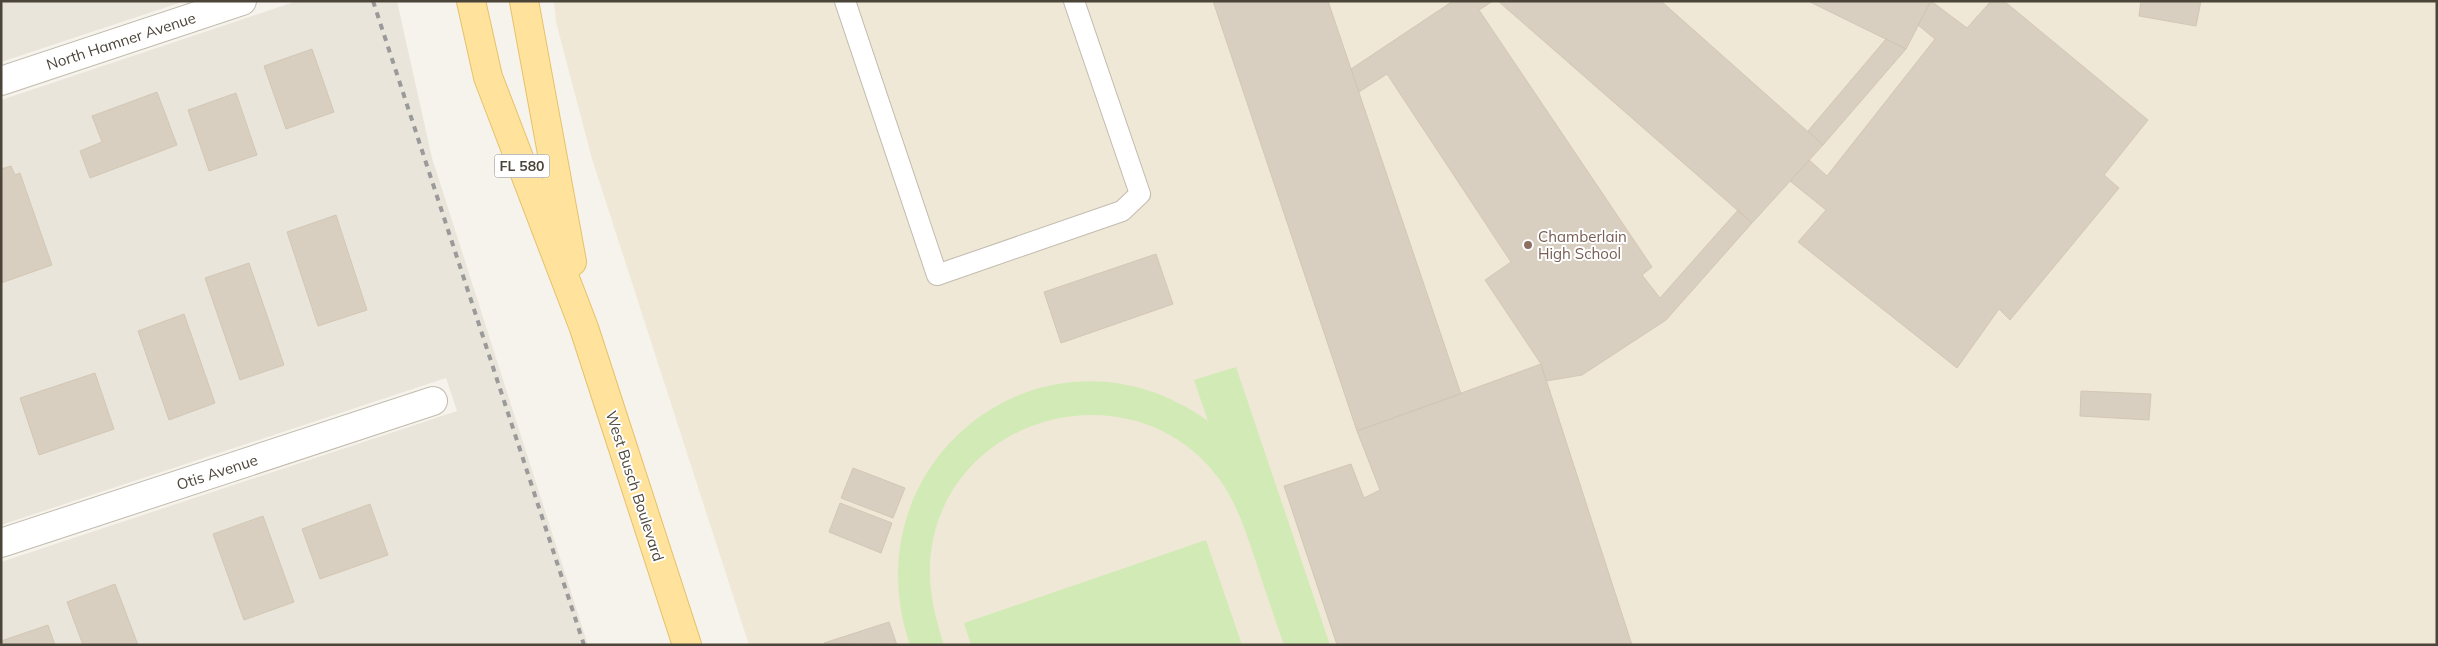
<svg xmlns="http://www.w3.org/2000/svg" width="2438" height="646" font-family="Mulish,sans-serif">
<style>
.residential{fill:#eae5da}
.education{fill:#efe8d6}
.green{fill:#d2eab5}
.building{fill:#d8cfc1;stroke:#d3c7b4}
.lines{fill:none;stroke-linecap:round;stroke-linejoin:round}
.lane-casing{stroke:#c2bbae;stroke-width:22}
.street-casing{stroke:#c2bbae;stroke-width:30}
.primary-casing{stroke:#e6c16a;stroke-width:30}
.lane{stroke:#fff;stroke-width:20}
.street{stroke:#fff;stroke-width:28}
.primary{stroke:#ffe39c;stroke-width:28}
.rail{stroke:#9a9a9a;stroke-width:4;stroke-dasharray:6 6;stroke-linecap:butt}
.education-dot{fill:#8d6e63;stroke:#fff;stroke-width:2}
.labels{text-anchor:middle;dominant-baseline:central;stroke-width:4;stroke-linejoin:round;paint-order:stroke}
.shield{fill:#fff;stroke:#817c74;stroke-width:1}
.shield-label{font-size:14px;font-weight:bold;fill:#4b4439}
.street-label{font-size:15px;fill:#4b4439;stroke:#fff}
.education-label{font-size:15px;fill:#785e54;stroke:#fff;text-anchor:start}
</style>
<rect width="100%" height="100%" fill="#f6f3ec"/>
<path class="residential" d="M 1,1 L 185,1 L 1,62 Z
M 297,1 L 397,1 L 432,158 L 588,645 L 1,645 L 1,562 L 457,411 L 446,378 L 1,525 L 1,100 Z"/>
<path class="education" d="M 554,1 L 2437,1 L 2437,645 L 749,645 L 592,159 L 556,22 Z"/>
<path class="green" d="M 1236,367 L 1330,645 L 1284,645 C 1274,616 1264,588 1255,559 C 1246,532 1237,504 1220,480 C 1137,365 949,411 931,552 C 927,585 934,614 944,645 L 910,645 C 847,459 1047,306 1208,421 L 1194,380 Z
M 1206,540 L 1242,645 L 971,645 L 964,623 Z"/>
<path class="building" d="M 1213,1 L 1328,1 L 1461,394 L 1357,431 Z
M 1453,1 L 1493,1 L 1479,10 L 1652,267 L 1642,275 L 1660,298 L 1738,210 L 1752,223 L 1666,320 L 1582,375 L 1546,381 L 1541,364 L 1485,280 L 1511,262 L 1387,74 L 1359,92 L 1351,69 Z
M 1498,1 L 1661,1 L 1823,145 L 1752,223 Z
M 1808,1 L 1931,1 L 1906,49 Z
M 1931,1 L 1967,28 L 1991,1 L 2004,1 L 2148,120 L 2104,175 L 2119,188 L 2010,320 L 1999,309 L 1957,368 L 1798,242 L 1826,210 L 1790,181 L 1809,160 L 1827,176 L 1935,39 L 1918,25 Z
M 2141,1 L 2201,1 L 2196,26 L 2139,16 Z
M 1886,39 L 1906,49 L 1823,145 L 1808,131 Z
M 312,49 L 334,112 L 286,129 L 264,66 Z
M 157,92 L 177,145 L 90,178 L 80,151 L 102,142 L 92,116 Z
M 236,93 L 257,155 L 209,171 L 188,110 Z
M 11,166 L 15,175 L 20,173 L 52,265 L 1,283 L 1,169 Z
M 336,215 L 367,310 L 318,326 L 287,232 Z
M 1156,254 L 1173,304 L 1061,343 L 1044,292 Z
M 249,263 L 284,365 L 240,380 L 205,278 Z
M 184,314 L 215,403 L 169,420 L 138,331 Z
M 1541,364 L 1632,645 L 1337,645 L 1284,486 L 1351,464 L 1364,498 L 1380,490 L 1357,431 Z
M 95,373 L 114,429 L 39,455 L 20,398 Z
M 2081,391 L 2151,394 L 2149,420 L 2080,416 Z
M 853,468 L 905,488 L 893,518 L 841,498 Z
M 840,503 L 892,523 L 881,553 L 829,532 Z
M 370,504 L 388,555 L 320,579 L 302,529 Z
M 263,516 L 294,602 L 244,620 L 213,534 Z
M 115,584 L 138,645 L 83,645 L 67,602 Z
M 889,622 L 897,645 L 824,643 Z
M 48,625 L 55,645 L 1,645 L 1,641 Z"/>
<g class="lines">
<g class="lane-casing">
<path id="lane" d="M 845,1 L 937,275 L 1122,211 L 1140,194 L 1074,1"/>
</g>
<g class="street-casing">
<path id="street" d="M 1,81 L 242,1
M 1,543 L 433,401"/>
</g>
<g class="primary-casing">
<path id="primary" d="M 471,1 L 488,77 L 584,328 L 687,645
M 524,1 L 572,262"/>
</g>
<use href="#lane" class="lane"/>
<use href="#street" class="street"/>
<use href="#primary" class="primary"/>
<path class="rail" d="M 373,1 L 584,645"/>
</g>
<circle class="education-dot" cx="1528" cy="245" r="5"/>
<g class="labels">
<rect class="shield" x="494.5" y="154.5" width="55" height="23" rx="4"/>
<g class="shield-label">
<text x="522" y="166">FL 580</text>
</g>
<g class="street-label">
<text transform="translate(121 41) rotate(-18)">North Hamner Avenue</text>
<text transform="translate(217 472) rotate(-18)">Otis Avenue</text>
<text transform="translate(635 486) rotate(72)">West Busch Boulevard</text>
</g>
<g class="education-label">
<text x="1538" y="236">Chamberlain<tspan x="1538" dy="17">High School</tspan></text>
</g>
</g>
<rect width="2438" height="646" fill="none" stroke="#4b4439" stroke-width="5"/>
</svg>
